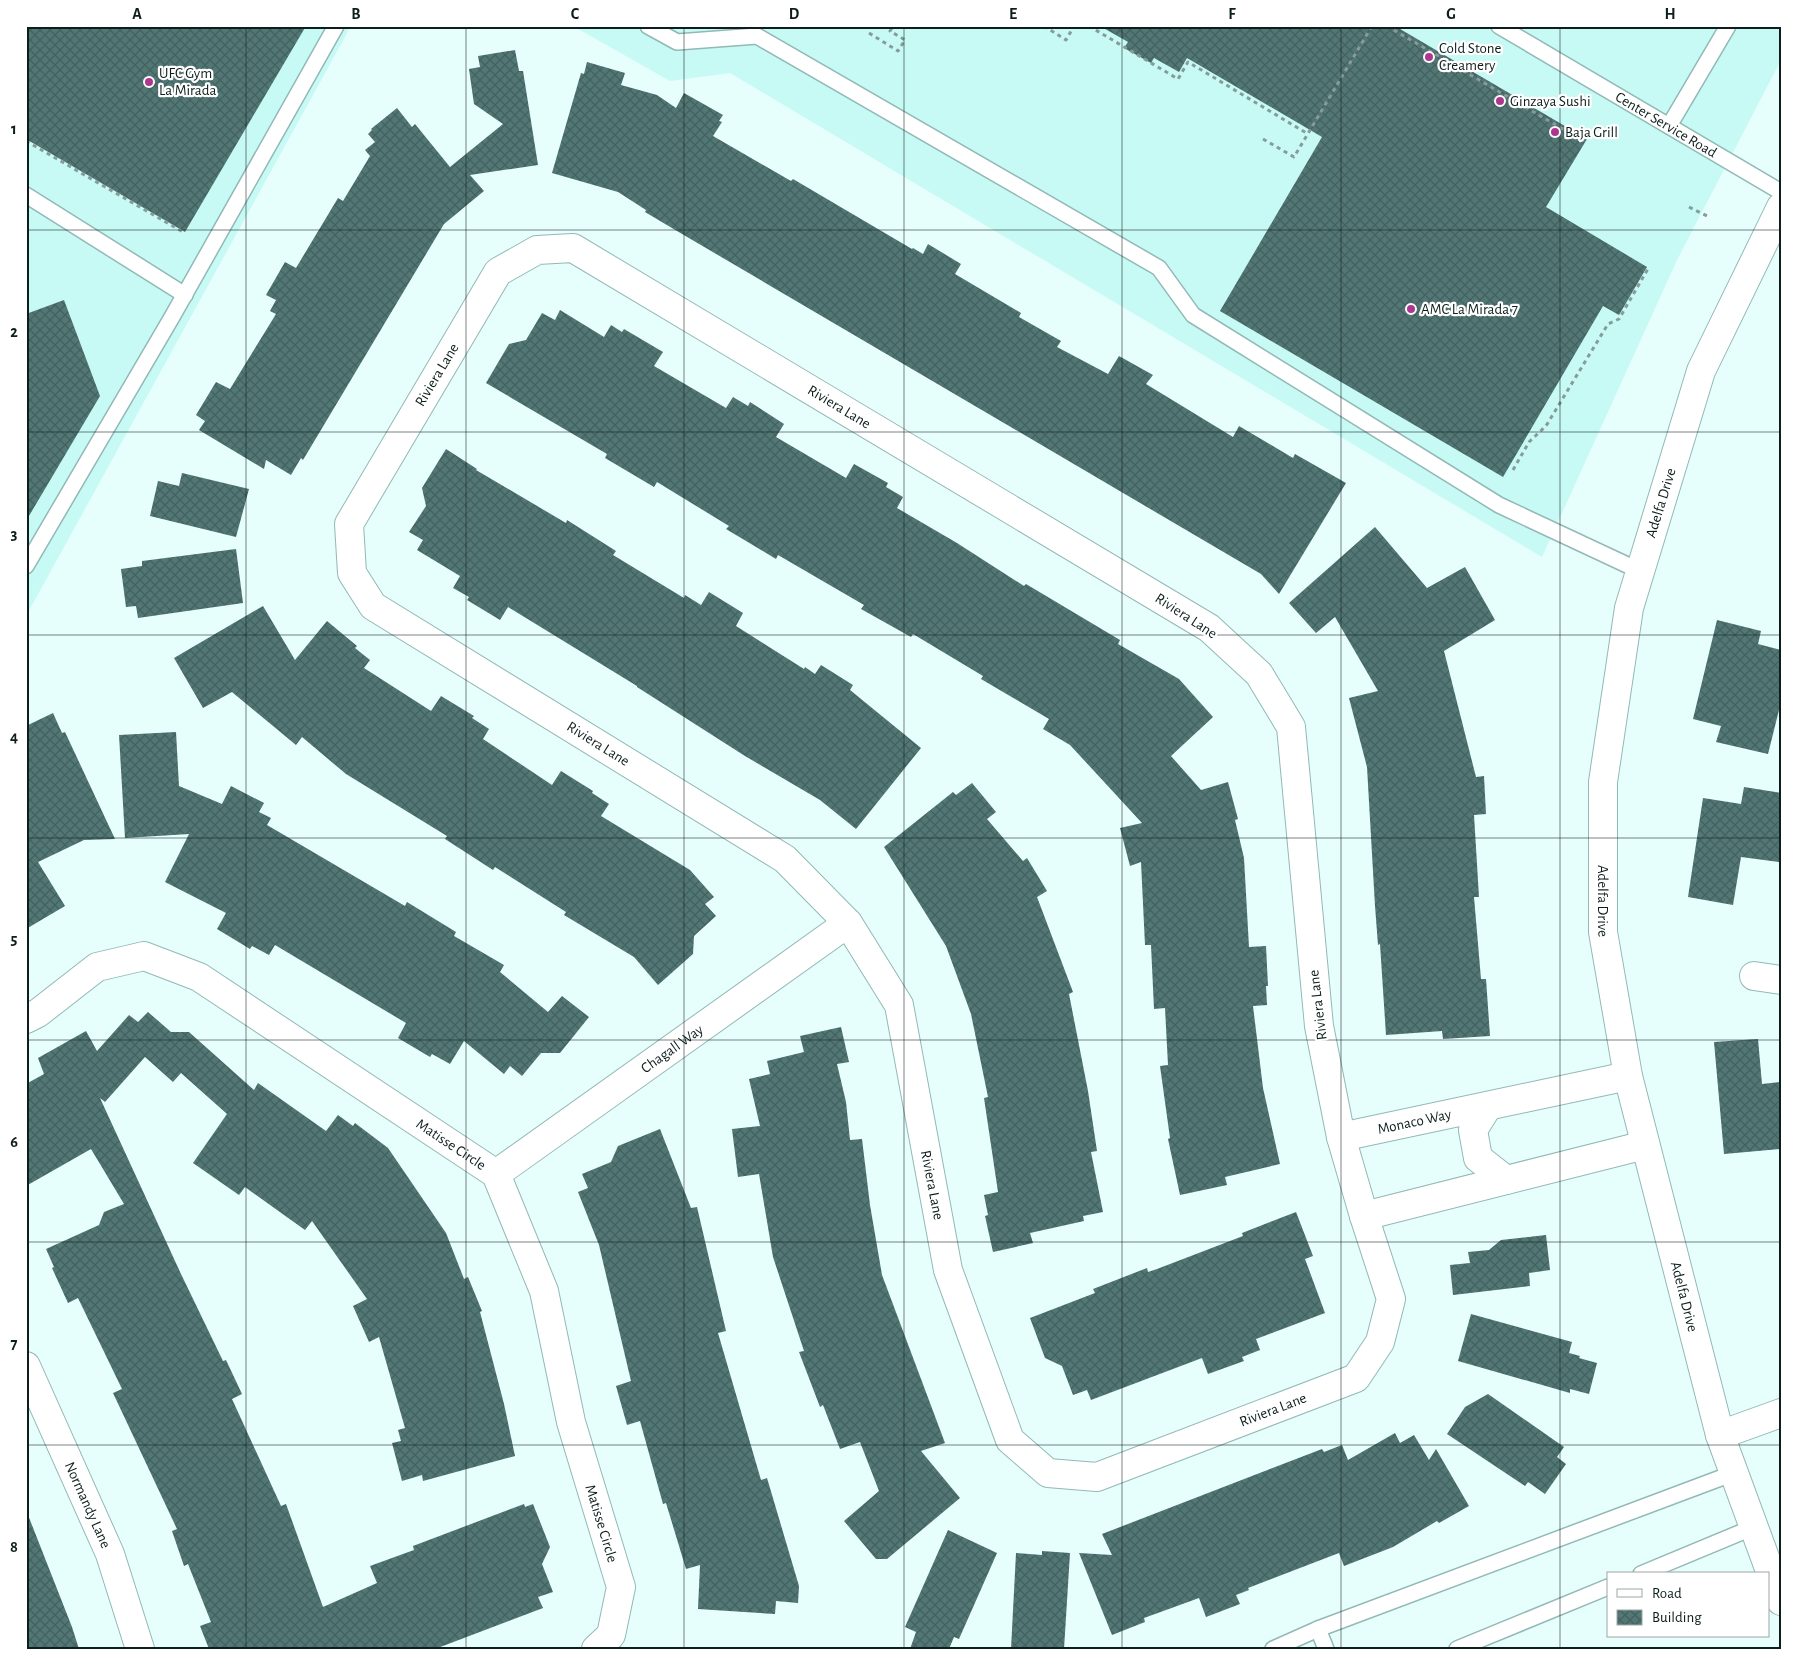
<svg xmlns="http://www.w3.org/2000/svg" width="1807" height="1675" font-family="'Alegreya Sans',sans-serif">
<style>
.built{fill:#c7faf5}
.building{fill:url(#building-cross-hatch)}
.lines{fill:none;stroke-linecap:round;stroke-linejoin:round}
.lane-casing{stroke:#92b9b6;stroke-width:18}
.street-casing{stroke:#92b9b6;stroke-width:30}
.secondary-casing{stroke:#92b9b6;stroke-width:30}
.path{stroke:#879c9a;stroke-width:3;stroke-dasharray:4 4;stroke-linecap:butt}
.lane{stroke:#fff;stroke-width:15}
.street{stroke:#fff;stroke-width:28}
.secondary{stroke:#fff;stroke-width:28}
.grid{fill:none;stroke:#0e1e1d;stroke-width:1;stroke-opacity:0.55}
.poi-dot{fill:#ad378e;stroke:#fff;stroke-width:2}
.labels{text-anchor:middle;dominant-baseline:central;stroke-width:4.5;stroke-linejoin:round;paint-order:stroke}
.poi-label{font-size:15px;fill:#0e1e1d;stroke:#fff;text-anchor:start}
.street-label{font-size:15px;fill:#0e1e1d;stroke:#fff}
.neatline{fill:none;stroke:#0e1e1d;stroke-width:2}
.grid-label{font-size:16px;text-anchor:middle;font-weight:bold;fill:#0e1e1d}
</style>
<defs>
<pattern id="building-cross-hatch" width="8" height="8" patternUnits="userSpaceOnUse" patternTransform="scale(1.25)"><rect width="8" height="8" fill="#527774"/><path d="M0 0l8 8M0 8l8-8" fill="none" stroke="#42615f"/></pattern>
</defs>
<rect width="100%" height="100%" fill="#e6fefc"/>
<path class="built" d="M 26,26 L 351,26 L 26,616 Z
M 573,26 L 1781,26 L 1781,60 L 1677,260 L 1542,557 L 730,73 L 670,81 Z"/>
<path class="building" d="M 26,26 L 306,26 L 185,232 L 26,139 Z
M 1100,26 L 1395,26 L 1587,139 L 1546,207 L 1647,267 L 1619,315 L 1603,306 L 1503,477 L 1220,311 L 1322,137 L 1187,58 L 1179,72 L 1154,58 L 1151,63 L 1124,48 L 1128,42 Z
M 515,50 L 519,71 L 523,71 L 538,165 L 470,175 L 484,191 L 444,224 L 303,460 L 301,458 L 291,475 L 266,460 L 264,469 L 199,430 L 205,421 L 196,415 L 216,382 L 230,389 L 276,314 L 270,311 L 276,300 L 266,295 L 285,262 L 296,268 L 338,198 L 343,201 L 370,156 L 365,150 L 375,142 L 368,134 L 372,130 L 371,129 L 397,108 L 412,127 L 415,124 L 450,167 L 503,124 L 474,104 L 469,69 L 480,67 L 478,56 Z
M 587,62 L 625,73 L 621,85 L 657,95 L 676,108 L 684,93 L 723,115 L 719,121 L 722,122 L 713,136 L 791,181 L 793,179 L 912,249 L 913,248 L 923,254 L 928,244 L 961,264 L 955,274 L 1021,313 L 1019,317 L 1061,341 L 1057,347 L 1108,374 L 1119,356 L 1153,375 L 1146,384 L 1233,437 L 1239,426 L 1293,458 L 1295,454 L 1346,483 L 1279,594 L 1261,574 L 677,231 L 645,212 L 646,210 L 618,192 L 552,173 L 581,73 L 584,74 Z
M 64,300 L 100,396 L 26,521 L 26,314 Z
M 560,310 L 604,337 L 611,325 L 622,332 L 624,329 L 663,352 L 654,366 L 726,408 L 733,397 L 748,406 L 750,402 L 784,424 L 776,437 L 846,478 L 854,464 L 888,483 L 886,487 L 903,497 L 897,508 L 957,543 L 1024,586 L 1026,584 L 1120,640 L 1118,644 L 1179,679 L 1213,717 L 1171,756 L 1201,790 L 1228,782 L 1238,819 L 1235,820 L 1244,858 L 1249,947 L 1266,946 L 1268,986 L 1266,986 L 1267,1005 L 1253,1006 L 1263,1088 L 1280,1164 L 1225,1177 L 1227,1185 L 1180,1195 L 1168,1139 L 1170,1138 L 1160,1066 L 1168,1065 L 1165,1008 L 1154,1009 L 1151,945 L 1145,945 L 1141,862 L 1130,866 L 1120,828 L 1142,823 L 1070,745 L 1043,729 L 1049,719 L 981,679 L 983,676 L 913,634 L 911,637 L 861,609 L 864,605 L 778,555 L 776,559 L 726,529 L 729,526 L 657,482 L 654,487 L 605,458 L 607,454 L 486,383 L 509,344 L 526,340 L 542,313 L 555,320 Z
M 446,449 L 477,469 L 476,470 L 566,523 L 567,520 L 616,551 L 613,555 L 684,598 L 685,595 L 701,605 L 709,592 L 743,613 L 736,626 L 804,669 L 805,667 L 815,674 L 821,665 L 853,685 L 850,690 L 921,748 L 856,829 L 820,800 L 745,756 L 637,687 L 637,686 L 508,607 L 500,620 L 467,600 L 469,597 L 453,588 L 460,576 L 417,550 L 423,540 L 409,532 L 426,506 L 422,488 Z
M 182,473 L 249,489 L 236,537 L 150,516 L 158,481 L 179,486 Z
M 1375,527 L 1427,588 L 1465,567 L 1495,620 L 1444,651 L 1476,777 L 1484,776 L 1486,814 L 1474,815 L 1479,897 L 1474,897 L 1481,979 L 1486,979 L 1490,1036 L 1443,1039 L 1442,1031 L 1386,1035 L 1380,944 L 1378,945 L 1375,906 L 1367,767 L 1349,698 L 1378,691 L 1335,617 L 1316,633 L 1289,603 Z
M 236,549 L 243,603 L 138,618 L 136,606 L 126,607 L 121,569 L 142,566 L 142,561 Z
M 263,606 L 295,660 L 327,621 L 357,646 L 355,648 L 370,660 L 364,668 L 431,711 L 441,696 L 474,716 L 472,718 L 489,729 L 483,739 L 552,785 L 561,771 L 593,791 L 592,793 L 609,804 L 601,816 L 690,870 L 714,897 L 705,904 L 716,916 L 694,936 L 693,954 L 658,985 L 634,957 L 564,915 L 566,912 L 495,867 L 493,870 L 445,839 L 447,836 L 346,774 L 302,737 L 296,745 L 232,692 L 203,708 L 174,658 Z
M 1717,620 L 1761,631 L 1758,644 L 1781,650 L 1781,702 L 1768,754 L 1716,742 L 1721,726 L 1693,719 Z
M 53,713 L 62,733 L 65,732 L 115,839 L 84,840 L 38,862 L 65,906 L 26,929 L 26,726 Z
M 176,732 L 179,786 L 222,804 L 231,786 L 264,803 L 259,812 L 271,818 L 267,825 L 405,906 L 407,902 L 456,932 L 454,936 L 504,965 L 500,972 L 548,1012 L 562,996 L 589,1017 L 560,1053 L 541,1053 L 522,1076 L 510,1066 L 504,1074 L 464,1041 L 450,1064 L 432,1054 L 430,1057 L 398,1038 L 406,1023 L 275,945 L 269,955 L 252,946 L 250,949 L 217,929 L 226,913 L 165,882 L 189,834 L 125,838 L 119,735 Z
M 972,783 L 996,812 L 987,819 L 1023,861 L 1027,858 L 1047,891 L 1037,897 L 1073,992 L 1069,994 L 1088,1091 L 1097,1151 L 1091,1152 L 1103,1212 L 1083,1216 L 1084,1221 L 1030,1233 L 1033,1243 L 993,1252 L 985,1216 L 988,1215 L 984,1195 L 998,1192 L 984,1098 L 988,1097 L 971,1014 L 946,946 L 884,847 L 953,792 L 956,795 Z
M 1744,787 L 1781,793 L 1781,847 L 1779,862 L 1741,857 L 1733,905 L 1688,897 L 1703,798 L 1741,804 Z
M 148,1012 L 171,1032 L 189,1032 L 254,1090 L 258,1083 L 326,1131 L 338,1115 L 353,1126 L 355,1123 L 388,1148 L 446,1233 L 464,1279 L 468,1277 L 482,1311 L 480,1312 L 504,1404 L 515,1456 L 423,1481 L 422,1475 L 402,1481 L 392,1443 L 401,1441 L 398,1430 L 405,1428 L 379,1337 L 369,1342 L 353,1306 L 367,1299 L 312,1221 L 305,1230 L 245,1187 L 239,1195 L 193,1163 L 227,1114 L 181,1073 L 173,1082 L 145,1057 L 105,1102 L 100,1098 L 181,1274 L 223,1361 L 226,1360 L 242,1394 L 232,1399 L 281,1506 L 286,1504 L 323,1607 L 377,1583 L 370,1566 L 414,1550 L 413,1546 L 524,1504 L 525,1507 L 533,1504 L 550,1547 L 542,1564 L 553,1592 L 538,1597 L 543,1608 L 435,1649 L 209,1649 L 200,1626 L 211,1622 L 188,1564 L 184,1566 L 172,1531 L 177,1529 L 113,1393 L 122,1389 L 78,1298 L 68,1303 L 52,1268 L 54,1267 L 46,1249 L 99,1225 L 104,1212 L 124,1204 L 91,1149 L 26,1186 L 26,1084 L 44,1074 L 38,1058 L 86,1031 L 97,1051 L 129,1015 L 138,1022 Z
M 841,1027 L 849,1062 L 837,1064 L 846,1102 L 850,1140 L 862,1139 L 870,1205 L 882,1275 L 945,1443 L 921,1451 L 960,1498 L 887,1559 L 876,1559 L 844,1521 L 879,1491 L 860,1442 L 840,1449 L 823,1405 L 820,1407 L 799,1352 L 804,1351 L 773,1257 L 759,1174 L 738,1177 L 732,1129 L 760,1126 L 749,1079 L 770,1074 L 767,1061 L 804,1052 L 800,1036 Z
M 1758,1039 L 1762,1084 L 1781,1082 L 1781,1149 L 1724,1154 L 1714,1042 Z
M 660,1129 L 691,1208 L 697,1207 L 726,1331 L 718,1333 L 761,1480 L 767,1478 L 799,1586 L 798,1603 L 776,1601 L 775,1614 L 698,1609 L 700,1565 L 686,1569 L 666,1503 L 663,1504 L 640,1421 L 627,1425 L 616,1386 L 631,1381 L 599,1245 L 578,1192 L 588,1188 L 582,1174 L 611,1162 L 618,1146 Z
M 1296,1212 L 1313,1256 L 1305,1259 L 1325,1313 L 1256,1339 L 1260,1350 L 1242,1357 L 1244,1361 L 1208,1374 L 1202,1358 L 1091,1400 L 1087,1390 L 1073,1395 L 1062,1366 L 1045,1358 L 1030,1318 L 1095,1293 L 1093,1289 L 1147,1268 L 1148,1272 L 1157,1269 L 1243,1236 L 1242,1233 Z
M 1546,1235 L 1550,1270 L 1529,1273 L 1530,1286 L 1453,1295 L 1450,1265 L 1470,1263 L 1468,1252 L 1489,1250 L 1501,1240 Z
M 1471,1314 L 1572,1342 L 1569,1353 L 1580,1356 L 1579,1358 L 1597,1363 L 1589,1394 L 1570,1389 L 1570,1393 L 1458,1361 Z
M 1488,1394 L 1564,1447 L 1557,1457 L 1566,1464 L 1545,1494 L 1528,1482 L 1525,1486 L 1447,1434 L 1465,1407 Z
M 1395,1433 L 1400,1443 L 1414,1435 L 1429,1460 L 1436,1449 L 1469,1506 L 1439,1523 L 1437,1521 L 1393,1547 L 1344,1566 L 1339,1553 L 1248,1588 L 1249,1590 L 1236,1595 L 1240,1604 L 1206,1617 L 1199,1598 L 1144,1618 L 1145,1622 L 1112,1635 L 1079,1553 L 1112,1555 L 1102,1534 L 1322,1449 L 1324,1452 L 1342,1445 L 1348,1460 Z
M 28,1515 L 72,1627 L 79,1649 L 26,1649 L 26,1516 Z
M 948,1530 L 997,1553 L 959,1639 L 954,1637 L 949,1649 L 910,1649 L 916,1632 L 905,1627 Z
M 1042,1551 L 1070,1553 L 1064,1649 L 1011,1649 L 1016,1553 L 1042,1555 Z"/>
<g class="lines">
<g class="lane-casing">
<g id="lane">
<path d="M 648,26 L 677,42 L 757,36 L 1159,268 L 1193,315 L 1499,505 L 1640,571"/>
<path id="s1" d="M 1499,26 L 1781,192"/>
<path d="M 1669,126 L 1728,26"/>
<path d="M 26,195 L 185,295"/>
<path d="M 26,566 L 172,317 L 336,26"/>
<path d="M 1641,1574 L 1754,1527"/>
<path d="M 1273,1649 L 1318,1629"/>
<path d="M 1326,1649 L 1318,1629 L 1734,1473"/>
<path d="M 1457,1649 L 1608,1587"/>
</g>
</g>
<g class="street-casing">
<g id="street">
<path d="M 573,248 L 1209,628 L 1259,674 L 1291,727 L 1319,1026 L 1341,1137 L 1364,1216 L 1391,1299 L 1380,1342 L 1356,1378 L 1097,1477 L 1048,1473 L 1010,1440 L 948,1270 L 899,1005 L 848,923 L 785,859 L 373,606 L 352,573 L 349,524 L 498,272 L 537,250 Z"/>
<path d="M 1754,976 L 1781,980"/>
<path id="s2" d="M 26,1019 L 38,1013 L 97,967 L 144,956 L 199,977 L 496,1174 L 544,1291 L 571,1422 L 621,1587 L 611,1635 L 596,1649"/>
<path d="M 1488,1106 L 1473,1130 L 1478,1158 L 1506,1180"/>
<path id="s3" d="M 1341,1137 L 1628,1076"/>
<path id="s4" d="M 496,1174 L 848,923"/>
<path d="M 1364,1216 L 1645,1145"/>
<path id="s5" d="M 26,1366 L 110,1554 L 140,1649"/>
<path d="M 1720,1435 L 1781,1413"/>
</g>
</g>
<g class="secondary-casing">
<g id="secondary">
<path id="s6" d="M 1781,207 L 1701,371 L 1629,608 L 1603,782 L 1603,932 L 1628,1076 L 1720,1435 L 1781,1601"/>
</g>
</g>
<path class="path" d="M 1044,26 L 1066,40 L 1074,26
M 1089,26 L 1178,79 L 1188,62 L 1308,134
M 1387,26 L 1585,142
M 869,33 L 898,51 L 905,40 L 890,31 L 893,26
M 1263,139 L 1294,157 L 1372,26
M 26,141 L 183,232
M 1689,207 L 1707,216
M 1513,470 L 1529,442 L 1546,426 L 1608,324 L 1619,319 L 1649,267"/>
<use href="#lane" class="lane"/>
<use href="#street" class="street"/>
<use href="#secondary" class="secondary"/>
</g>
<path class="grid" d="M 246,26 L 246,1649M 466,26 L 466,1649M 684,26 L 684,1649M 904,26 L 904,1649M 1122,26 L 1122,1649M 1341,26 L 1341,1649M 1560,26 L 1560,1649M 26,230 L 1781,230M 26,432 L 1781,432M 26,635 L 1781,635M 26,838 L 1781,838M 26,1040 L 1781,1040M 26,1242 L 1781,1242M 26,1445 L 1781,1445"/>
<g class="poi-dot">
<circle cx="1429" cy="57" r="5"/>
<circle cx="149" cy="82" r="5"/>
<circle cx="1500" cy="101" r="5"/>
<circle cx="1555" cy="132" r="5"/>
<circle cx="1411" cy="309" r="5"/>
</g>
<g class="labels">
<g class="poi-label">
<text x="1439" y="48">Cold Stone<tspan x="1439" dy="17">Creamery</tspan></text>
<text x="159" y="73">UFC Gym<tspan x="159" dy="17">La Mirada</tspan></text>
<text x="1510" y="101">Ginzaya Sushi</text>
<text x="1565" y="132">Baja Grill</text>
<text x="1421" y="309">AMC La Mirada 7</text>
</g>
<g class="street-label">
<text stroke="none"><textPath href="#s1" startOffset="194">Center Service Road</textPath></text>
<text transform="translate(437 375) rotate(-59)">Riviera Lane</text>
<text transform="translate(839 407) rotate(31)">Riviera Lane</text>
<text transform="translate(1661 503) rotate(-73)">Adelfa Drive</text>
<text transform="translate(1186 616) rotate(33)">Riviera Lane</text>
<text transform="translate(598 744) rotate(32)">Riviera Lane</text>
<text stroke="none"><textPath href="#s6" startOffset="725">Adelfa Drive</textPath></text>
<text transform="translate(1318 1005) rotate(-97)">Riviera Lane</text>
<text stroke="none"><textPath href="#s4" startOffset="216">Chagall Way</textPath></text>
<text stroke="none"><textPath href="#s3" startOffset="75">Monaco Way</textPath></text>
<text stroke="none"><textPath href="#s2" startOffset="498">Matisse Circle</textPath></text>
<text transform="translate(932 1185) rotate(79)">Riviera Lane</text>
<text stroke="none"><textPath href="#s6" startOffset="1130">Adelfa Drive</textPath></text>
<text transform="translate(1273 1410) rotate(-21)">Riviera Lane</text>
<text stroke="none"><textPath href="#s5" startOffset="152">Normandy Lane</textPath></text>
<text stroke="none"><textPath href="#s2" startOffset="918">Matisse Circle</textPath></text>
</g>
</g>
<rect width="1807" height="1675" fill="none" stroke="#ffffff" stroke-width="55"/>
<rect x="1607" y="1572" width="162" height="65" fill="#ffffff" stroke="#9fa5a5"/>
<rect x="1617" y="1589" width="25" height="8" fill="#ffffff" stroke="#9fa5a5"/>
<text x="1652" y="1598" font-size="15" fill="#0e1e1d">Road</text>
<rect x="1617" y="1610" width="25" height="15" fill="url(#building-cross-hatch)" stroke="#9fa5a5"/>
<text x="1652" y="1622" font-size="15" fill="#0e1e1d">Building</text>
<rect x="28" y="28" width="1752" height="1620" class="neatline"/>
<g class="grid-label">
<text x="137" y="19">A</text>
<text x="356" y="19">B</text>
<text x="575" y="19">C</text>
<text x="794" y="19">D</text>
<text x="1013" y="19">E</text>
<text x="1232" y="19">F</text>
<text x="1451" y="19">G</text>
<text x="1670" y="19">H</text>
<text x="14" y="134">1</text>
<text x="14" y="337">2</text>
<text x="14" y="539">3</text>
<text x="14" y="742">4</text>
<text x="14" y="944">5</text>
<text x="14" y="1147">6</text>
<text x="14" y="1349">7</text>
<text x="14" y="1552">8</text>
</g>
</svg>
